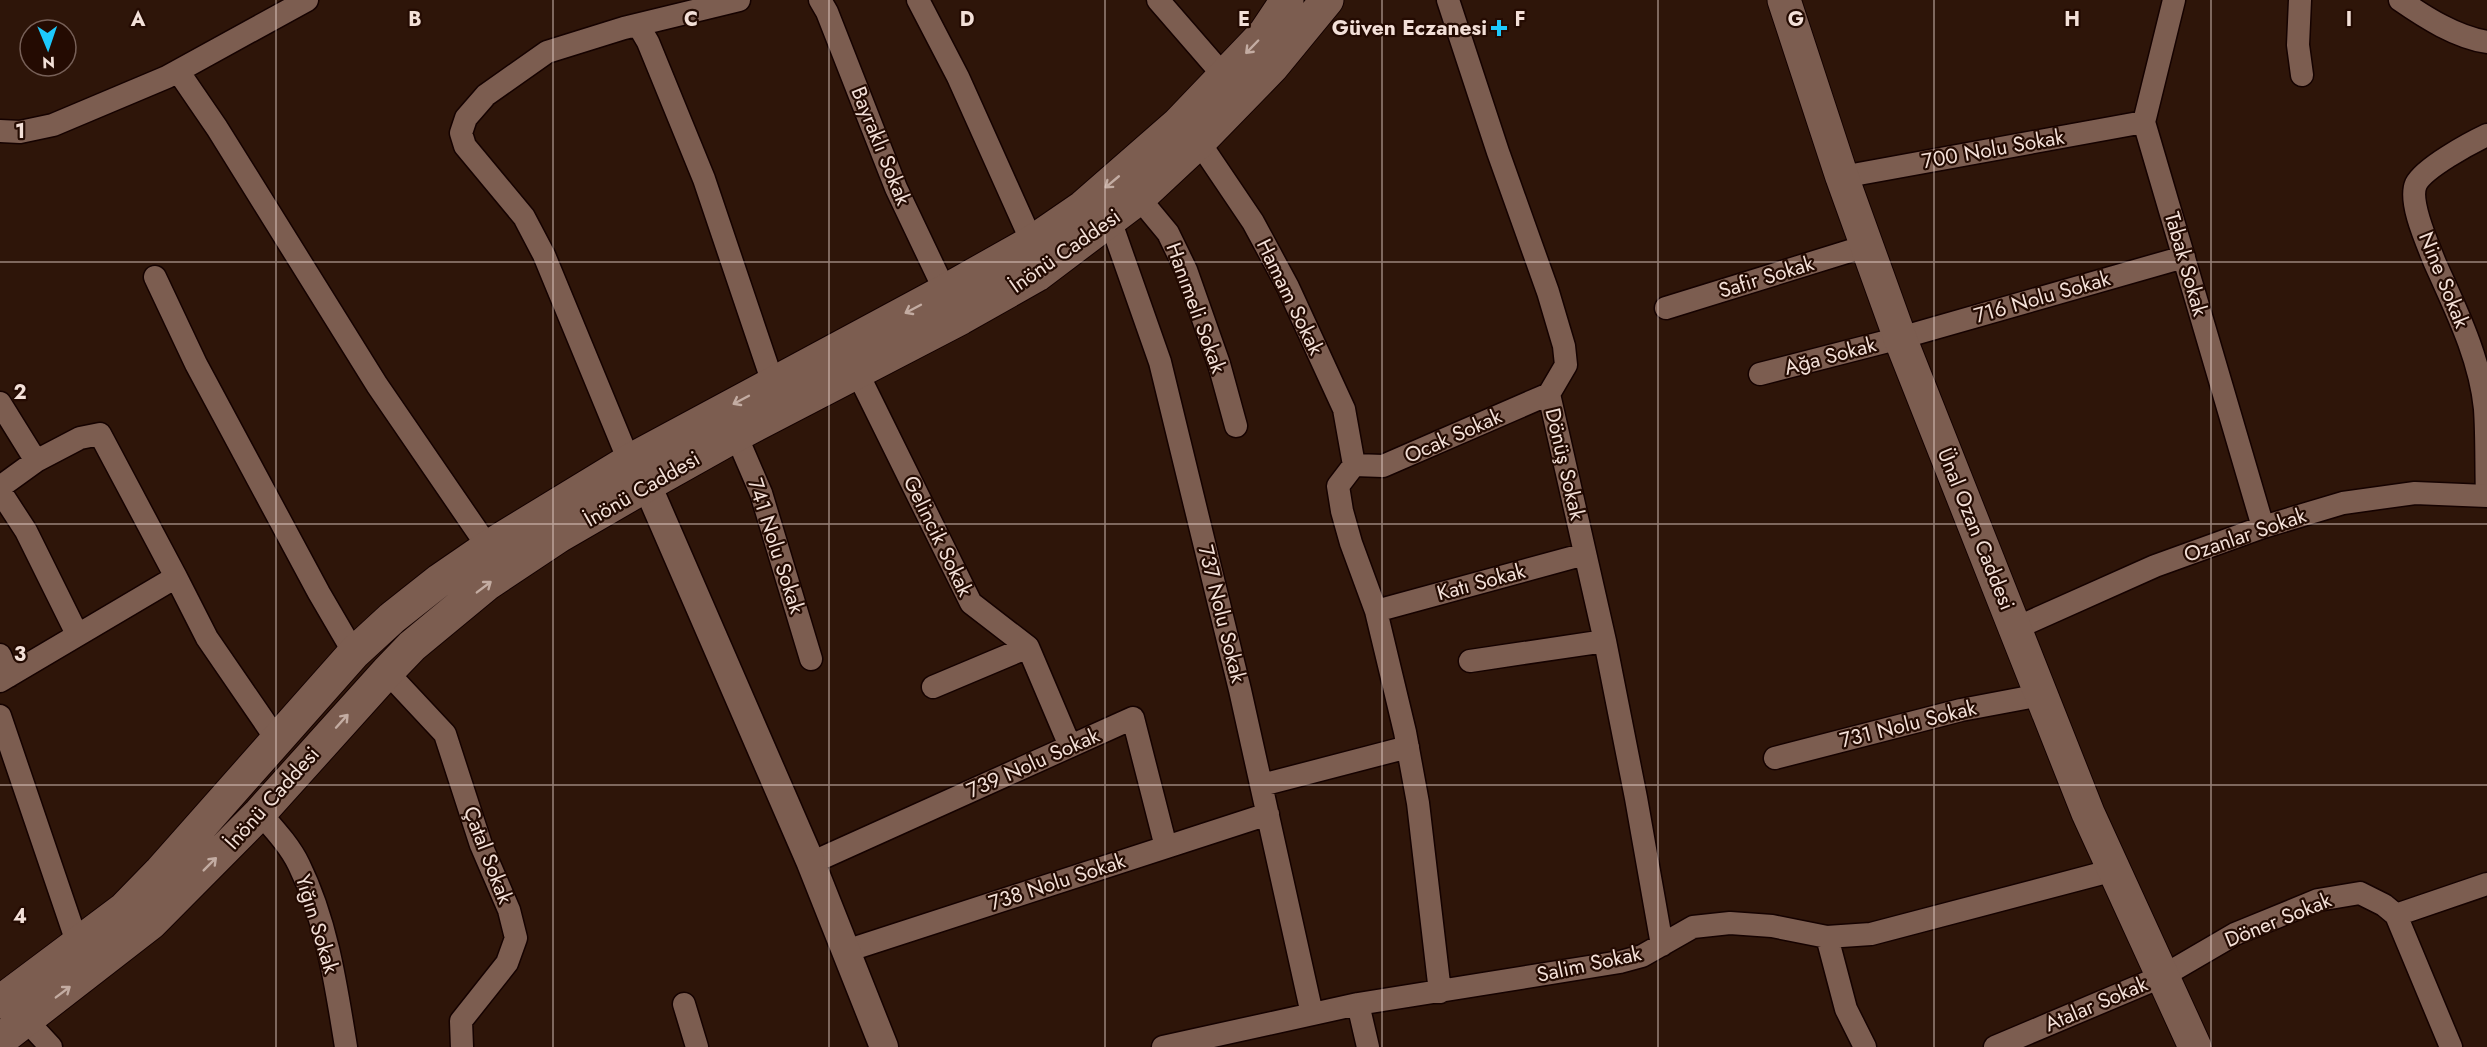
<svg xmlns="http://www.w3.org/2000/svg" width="2487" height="1047" font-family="Jost,sans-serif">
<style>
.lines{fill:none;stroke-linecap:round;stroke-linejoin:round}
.minor-casing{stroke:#150200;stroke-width:25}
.tertiary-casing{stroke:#150200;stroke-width:31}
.secondary-casing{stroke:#150200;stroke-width:35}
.minor{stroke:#7c5d50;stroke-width:22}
.tertiary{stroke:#7c5d50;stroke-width:28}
.secondary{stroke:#7c5d50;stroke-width:33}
.oneway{stroke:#c3aca2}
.grid{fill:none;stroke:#f3e0d8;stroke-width:1.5;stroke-opacity:0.55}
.poi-dot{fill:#1dc9fc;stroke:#240b02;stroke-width:2}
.labels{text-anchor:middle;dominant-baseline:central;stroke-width:4.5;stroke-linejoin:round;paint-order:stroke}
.poi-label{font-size:21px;font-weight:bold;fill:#f3e0d8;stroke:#240b02;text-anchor:end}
.street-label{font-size:21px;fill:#f3e0d8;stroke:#240b02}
.grid-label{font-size:20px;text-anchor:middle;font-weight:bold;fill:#f3e0d8;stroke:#240b02;stroke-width:4.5;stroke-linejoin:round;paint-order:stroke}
</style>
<rect width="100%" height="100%" fill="#2e1509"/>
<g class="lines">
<g class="minor-casing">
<path id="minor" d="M 820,0 L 827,12 L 896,188 L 945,291
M 918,0 L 958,77 L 1032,242
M 1158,0 L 1224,76
M 1448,0 L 1498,152 L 1548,292 L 1564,346 L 1566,365 L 1549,394 L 1605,641 L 1636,798 L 1662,945
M 2174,0 L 2144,122 L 2263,527
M 2300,0 L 2298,45 L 2302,75
M 2400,0 C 2426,18 2456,37 2487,42
M 638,25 L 648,42 L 704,179 L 773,383
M 178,71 L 217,128 L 377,385 L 488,547
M 0,131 L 20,132 L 53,125 L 167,77 L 307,0
M 1199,142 L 1253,222 L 1288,287 L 1344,409 L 1354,465
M 1842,177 L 2144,122
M 1139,198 L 1168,233 L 1186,270 L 1219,364 L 1236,426
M 1110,220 L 1160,362 L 1240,690 L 1312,1014
M 155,277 L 196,364 L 319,593 L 354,653
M 1666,308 L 1866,246
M 857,372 L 971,603 L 1028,647 L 1070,746
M 1760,374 L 1900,338 L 2184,257
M 0,403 L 36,461 L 80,438 L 100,434 L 176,577 L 0,681
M 736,435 L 761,493 L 811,659
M 629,461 L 544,255 L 524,217 L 465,146 L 461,133 L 466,118 L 486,95 L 547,52 L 624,28 L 739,0
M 1354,465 L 1338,486 L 1342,511 L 1351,543 L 1376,611 L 1405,732 L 1418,803 L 1440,992
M 1354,465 L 1383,466 L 1549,394
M 0,487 L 36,461
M 0,491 L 26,531 L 77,634
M 2487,496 C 2486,468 2487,438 2485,409 C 2480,358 2456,310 2435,263 C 2428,245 2408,202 2416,184 C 2424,168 2470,143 2487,135
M 176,577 L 207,638 L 277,740
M 1376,611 L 1585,554
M 2016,628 L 2155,566 L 2263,527 L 2343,503 L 2415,493 L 2487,496
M 0,655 L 9,676
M 1470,661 L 1605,641
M 387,672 L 445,734 L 481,845 L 509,910 L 516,938 L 507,963 L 461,1021 L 462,1047
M 933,687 L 1028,647
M 0,716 L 78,945
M 1775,758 L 1961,710 L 2041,695
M 1262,785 L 1408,747
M 260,813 C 274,829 290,846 299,865 C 327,922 336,985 346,1047
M 811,863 L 1133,718 L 1166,847
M 2396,915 L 2487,884
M 1827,937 L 1846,1009 L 1865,1047
M 846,951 L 1268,814
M 684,1004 L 697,1047
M 1358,1004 L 1368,1047
M 26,1020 L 51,1047
M 1163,1047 L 1358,1004 L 1620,962 L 1642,956 L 1693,927 L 1730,923 L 1772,926 L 1827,937 L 1871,934 L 2114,870
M 1995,1047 L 2163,976 L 2235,934 L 2318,900 L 2360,893 L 2384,905 L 2396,915 L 2451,1047"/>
</g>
<g class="tertiary-casing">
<path id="tertiary" d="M 647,485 L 811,863 L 884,1047"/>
</g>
<g class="secondary-casing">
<path id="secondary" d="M 1784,0 L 1842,177 L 1900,338 L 2088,813 L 2195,1047
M 0,1002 L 124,909 L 161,871 L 354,653 L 392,618 L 440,580 L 488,547 L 629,461 L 945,291 L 1032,242 L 1083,207 L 1178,124 L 1265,33 L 1287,0
M 0,1040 L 151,923 L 260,813 L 387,672 L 412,646 L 487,584 L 559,536 L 647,485 L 736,435 L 961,318 L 1037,275 L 1139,198 L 1199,142 L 1272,67 L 1327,0"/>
</g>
<use href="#minor" class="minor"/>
<use href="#tertiary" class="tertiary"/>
<use href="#secondary" class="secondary"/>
</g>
<defs><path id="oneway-shaft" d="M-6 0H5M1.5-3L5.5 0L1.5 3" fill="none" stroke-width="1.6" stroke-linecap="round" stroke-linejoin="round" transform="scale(1.5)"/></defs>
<g class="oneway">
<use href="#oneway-shaft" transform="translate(1252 47) rotate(134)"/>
<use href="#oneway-shaft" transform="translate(1112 182) rotate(140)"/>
<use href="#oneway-shaft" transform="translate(913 309) rotate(152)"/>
<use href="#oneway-shaft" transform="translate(741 400) rotate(152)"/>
<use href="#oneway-shaft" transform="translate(484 587) rotate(-37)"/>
<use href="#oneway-shaft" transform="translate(342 721) rotate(-48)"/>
<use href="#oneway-shaft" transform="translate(210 864) rotate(-45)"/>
<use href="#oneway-shaft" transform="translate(63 992) rotate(-37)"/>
</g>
<path class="grid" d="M 276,0 L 276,1047M 553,0 L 553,1047M 829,0 L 829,1047M 1105,0 L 1105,1047M 1382,0 L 1382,1047M 1658,0 L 1658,1047M 1934,0 L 1934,1047M 2211,0 L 2211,1047M 0,262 L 2487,262M 0,524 L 2487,524M 0,785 L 2487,785"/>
<path class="poi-dot" d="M1496 19h6v6h6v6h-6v6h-6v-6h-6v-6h6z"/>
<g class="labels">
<g class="poi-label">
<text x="1487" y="28">Güven Eczanesi</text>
</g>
<g class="street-label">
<text transform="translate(881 146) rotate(68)">Bayraklı Sokak</text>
<text transform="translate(1993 149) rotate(-10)">700 Nolu Sokak</text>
<text transform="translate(1065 251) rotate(-35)">İnönü Caddesi</text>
<text transform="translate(2186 264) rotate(74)">Tabak Sokak</text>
<text transform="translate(1766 277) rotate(-17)">Safir Sokak</text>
<text transform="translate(2444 280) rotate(68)">Nine Sokak</text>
<text transform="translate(1290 297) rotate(64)">Hamam Sokak</text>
<text transform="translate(2042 297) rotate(-16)">716 Nolu Sokak</text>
<text transform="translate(1196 308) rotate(70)">Hanımeli Sokak</text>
<text transform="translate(1830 356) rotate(-15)">Ağa Sokak</text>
<text transform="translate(1453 436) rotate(-24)">Ocak Sokak</text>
<text transform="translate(1565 464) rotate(77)">Dönüş Sokak</text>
<text transform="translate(642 489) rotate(-30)">İnönü Caddesi</text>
<text transform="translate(1976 529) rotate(68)">Ünal Ozan Caddesi</text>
<text transform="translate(2245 535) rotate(-19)">Ozanlar Sokak</text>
<text transform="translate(938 536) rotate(64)">Gelincik Sokak</text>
<text transform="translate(776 546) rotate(72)">741 Nolu Sokak</text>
<text transform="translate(1481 582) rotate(-15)">Katı Sokak</text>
<text transform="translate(1222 614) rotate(76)">737 Nolu Sokak</text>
<text transform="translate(1908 724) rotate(-14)">731 Nolu Sokak</text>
<text transform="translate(1033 763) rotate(-24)">739 Nolu Sokak</text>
<text transform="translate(272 798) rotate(-48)">İnönü Caddesi</text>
<text transform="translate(488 855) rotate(69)">Çatal Sokak</text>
<text transform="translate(1057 882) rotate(-18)">738 Nolu Sokak</text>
<text transform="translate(2278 920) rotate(-22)">Döner Sokak</text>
<text transform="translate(317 924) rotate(73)">Yığın Sokak</text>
<text transform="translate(1589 964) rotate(-12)">Salim Sokak</text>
<text transform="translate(2096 1004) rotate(-23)">Atalar Sokak</text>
</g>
</g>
<g class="grid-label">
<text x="138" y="26">A</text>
<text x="415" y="26">B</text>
<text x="691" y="26">C</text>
<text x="967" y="26">D</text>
<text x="1244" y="26">E</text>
<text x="1520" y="26">F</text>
<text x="1796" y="26">G</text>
<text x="2072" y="26">H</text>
<text x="2349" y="26">I</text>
<text x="20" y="138">1</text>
<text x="20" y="399">2</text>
<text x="20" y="661">3</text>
<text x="20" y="923">4</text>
</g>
<g transform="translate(48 48) rotate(178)"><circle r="28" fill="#240b02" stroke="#776058" stroke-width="1.5"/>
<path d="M0-4.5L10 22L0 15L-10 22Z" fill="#1dc9fc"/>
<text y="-9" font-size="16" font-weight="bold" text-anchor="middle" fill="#f3e0d8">N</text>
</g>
</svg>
